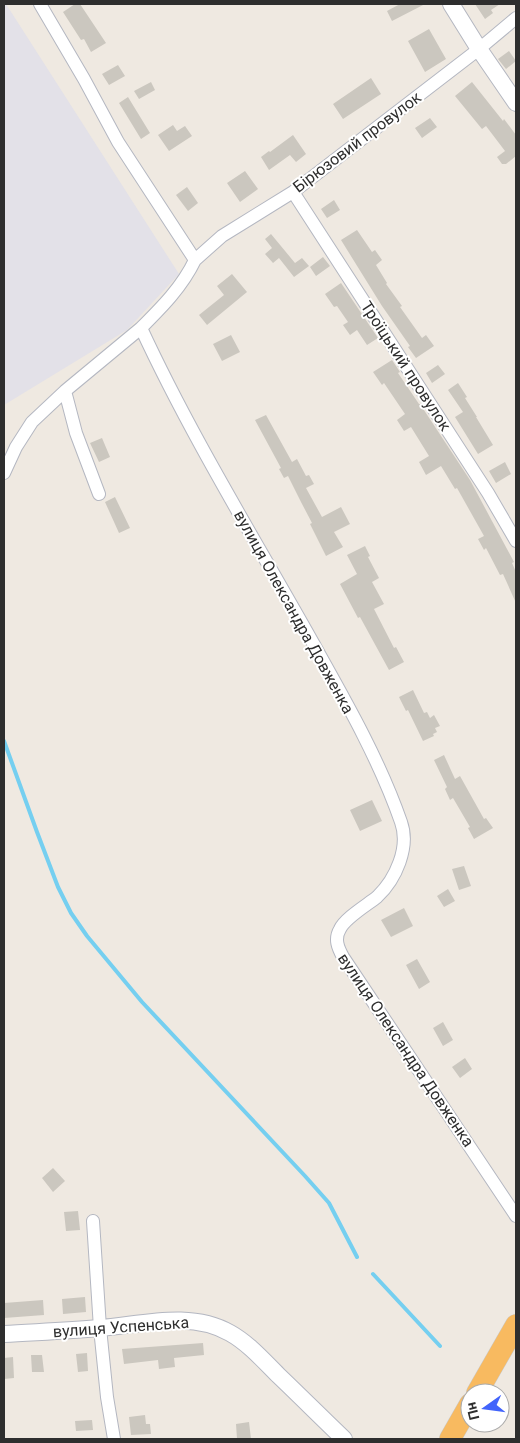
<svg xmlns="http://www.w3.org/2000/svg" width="520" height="1443" font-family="Roboto,sans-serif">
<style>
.industrial{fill:#e3e1e8}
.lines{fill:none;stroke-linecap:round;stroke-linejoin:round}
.stream{stroke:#75cff0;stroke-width:4}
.building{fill:#cbc7bf}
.minor-casing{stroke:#b4b7c1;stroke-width:14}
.tertiary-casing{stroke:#b4b7c1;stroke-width:18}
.trunk-casing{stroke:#c9c9c9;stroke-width:22}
.minor{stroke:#fff;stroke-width:12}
.tertiary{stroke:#fff;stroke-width:16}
.trunk{stroke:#f8ba60;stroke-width:21}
.labels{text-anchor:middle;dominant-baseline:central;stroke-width:4;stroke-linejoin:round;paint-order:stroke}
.street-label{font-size:16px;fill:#2e2e2e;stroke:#fff}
</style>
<rect width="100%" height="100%" fill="#efe9e1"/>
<path class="industrial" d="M 4,4 L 6,4 L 179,274 L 127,330 L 4,405 Z"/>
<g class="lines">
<path class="stream" d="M 4,741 L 37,832 L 58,887 L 71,913 L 87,936 L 142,1002 L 305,1176 L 329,1203 L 357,1257
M 373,1274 L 440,1346"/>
</g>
<path class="building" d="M 75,4 L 80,4 L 106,43 L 91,52 L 84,39 L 81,40 L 63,12 Z
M 400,4 L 425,4 L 392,21 L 387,11 Z
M 475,4 L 500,4 L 491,10 L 493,13 L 485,19 Z
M 429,29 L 446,59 L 425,72 L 408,41 Z
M 509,51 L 516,61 L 506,69 L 498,59 Z
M 118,65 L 125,76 L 109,85 L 102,74 Z
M 371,78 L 381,94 L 343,119 L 333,104 Z
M 151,82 L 155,90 L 139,99 L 134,91 Z
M 472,82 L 503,121 L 504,119 L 516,135 L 516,156 L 506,164 L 502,164 L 497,157 L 505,151 L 486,126 L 482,129 L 455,96 Z
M 128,97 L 150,133 L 141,139 L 119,103 Z
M 430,118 L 437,127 L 422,138 L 415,128 Z
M 173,125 L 177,131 L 185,126 L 192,136 L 169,151 L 158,135 Z
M 293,135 L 306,154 L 296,162 L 290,155 L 269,170 L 261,157 L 269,151 L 270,152 Z
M 245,171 L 258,189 L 240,202 L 227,183 Z
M 187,187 L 198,203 L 188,211 L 176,195 Z
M 334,200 L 340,210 L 327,218 L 321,209 Z
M 357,230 L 372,252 L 375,250 L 382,260 L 376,265 L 387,283 L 386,284 L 402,306 L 400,307 L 422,338 L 426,335 L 434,346 L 416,358 L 408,347 L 410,346 L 382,306 L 341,240 Z
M 271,234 L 295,263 L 302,258 L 309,266 L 294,277 L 279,258 L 273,263 L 265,254 L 272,248 L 265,239 Z
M 323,257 L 330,266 L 316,276 L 310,267 Z
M 232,274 L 247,292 L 207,325 L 199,315 L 224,295 L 217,286 Z
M 341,283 L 378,338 L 367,345 L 357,330 L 350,335 L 343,325 L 348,322 L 337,306 L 334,307 L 325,294 Z
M 231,335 L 240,352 L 222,361 L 213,344 Z
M 392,360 L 400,372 L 398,373 L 419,404 L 420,404 L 470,480 L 507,549 L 514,562 L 512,563 L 516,572 L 516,603 L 503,574 L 500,575 L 486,548 L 484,550 L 478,539 L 484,536 L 457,488 L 455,489 L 441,466 L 426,475 L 419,462 L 429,456 L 411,427 L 404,431 L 397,420 L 405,414 L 384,383 L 382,385 L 373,372 Z
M 438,365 L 445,374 L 432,383 L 426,373 Z
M 458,383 L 467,397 L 465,398 L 477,417 L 476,417 L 493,445 L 478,454 L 455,417 L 463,412 L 448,390 Z
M 266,415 L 292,462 L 297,459 L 306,476 L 309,475 L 314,484 L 306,488 L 322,517 L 341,507 L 350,524 L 334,532 L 343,547 L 326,556 L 310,524 L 312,523 L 301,502 L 288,476 L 284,478 L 279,469 L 281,468 L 255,420 Z
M 102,438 L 110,457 L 99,462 L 90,443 Z
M 505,462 L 511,474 L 496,483 L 489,471 Z
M 115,497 L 130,528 L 119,533 L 105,502 Z
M 365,546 L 370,556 L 368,557 L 379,578 L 372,582 L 384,604 L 374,609 L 394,648 L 396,647 L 404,662 L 389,670 L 360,617 L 358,618 L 340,584 L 357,574 L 347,555 Z
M 413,690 L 424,713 L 427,712 L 430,718 L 434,715 L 440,726 L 435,728 L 437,732 L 433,734 L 434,736 L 423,741 L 408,710 L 406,711 L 399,697 Z
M 444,755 L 455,779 L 460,776 L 484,819 L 486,818 L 493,828 L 474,839 L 468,828 L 470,827 L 453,798 L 450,800 L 445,789 L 447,787 L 434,760 Z
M 372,800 L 382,821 L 360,831 L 350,810 Z
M 464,866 L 471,886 L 459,890 L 452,869 Z
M 448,889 L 455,901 L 444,907 L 437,896 Z
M 404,908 L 413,926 L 391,937 L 381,920 Z
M 417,959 L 430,982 L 419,989 L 406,965 Z
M 443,1022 L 453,1040 L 443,1046 L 433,1028 Z
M 465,1058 L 472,1069 L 460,1078 L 452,1067 Z
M 53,1168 L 65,1181 L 53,1192 L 42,1178 Z
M 78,1211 L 80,1230 L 66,1231 L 64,1212 Z
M 85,1297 L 86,1312 L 63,1314 L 62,1299 Z
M 43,1300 L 44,1315 L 4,1318 L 4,1303 Z
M 203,1343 L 204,1355 L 174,1358 L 175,1367 L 159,1369 L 158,1360 L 124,1364 L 122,1349 Z
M 87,1353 L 88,1371 L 78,1372 L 76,1354 Z
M 31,1355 L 42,1355 L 44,1372 L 32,1372 Z
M 13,1357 L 14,1378 L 4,1379 L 4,1358 Z
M 145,1415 L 146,1424 L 150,1424 L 151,1434 L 131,1435 L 129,1417 Z
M 92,1420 L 93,1430 L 76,1431 L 75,1421 Z
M 249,1422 L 251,1439 L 237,1439 L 236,1424 Z"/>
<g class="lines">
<g class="minor-casing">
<path id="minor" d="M 40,4 L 84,79 L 118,142 L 195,260 C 182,287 162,307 141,328 C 191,436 254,538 313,643 C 345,700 379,759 401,822 C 410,847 396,879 377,897 C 367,905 345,918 340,929 C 334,939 338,948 343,957 L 516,1216
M 293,192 L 488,493 L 516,541
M 195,260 L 222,236 L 293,192 L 479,49 L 516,18
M 65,391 L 76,433 L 99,494
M 4,473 L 16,447 L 32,422 L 65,391 L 141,328
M 93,1221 L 100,1328 L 107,1397 L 114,1439"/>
</g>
<g class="tertiary-casing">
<path id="tertiary" d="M 451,4 L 479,49 L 516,103
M 4,1334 C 35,1332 67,1331 99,1328 C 141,1325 190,1310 230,1333 C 248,1343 263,1360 278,1375 C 300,1396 322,1418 344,1439"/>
</g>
<g class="trunk-casing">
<path id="trunk" d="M 477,1393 L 516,1325
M 450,1439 L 470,1404"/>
</g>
<use href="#minor" class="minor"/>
<use href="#tertiary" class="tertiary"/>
<use href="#trunk" class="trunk"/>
</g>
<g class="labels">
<g class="street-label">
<text transform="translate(357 142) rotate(-37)">Бірюзовий провулок</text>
<text transform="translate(406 366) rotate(57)">Троїцький провулок</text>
<text transform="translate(294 612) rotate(61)">вулиця Олександра Довженка</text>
<text transform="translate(406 1050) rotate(56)">вулиця Олександра Довженка</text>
<text transform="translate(121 1327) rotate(-4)">вулиця Успенська</text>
</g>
</g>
<rect width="520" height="1443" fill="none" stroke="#2e2e2e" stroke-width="10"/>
<g transform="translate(485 1408) rotate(256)"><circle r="24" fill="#ffffff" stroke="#ababab"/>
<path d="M0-4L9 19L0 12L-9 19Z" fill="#4264fb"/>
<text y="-8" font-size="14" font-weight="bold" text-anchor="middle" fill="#2e2e2e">Пн</text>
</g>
</svg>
